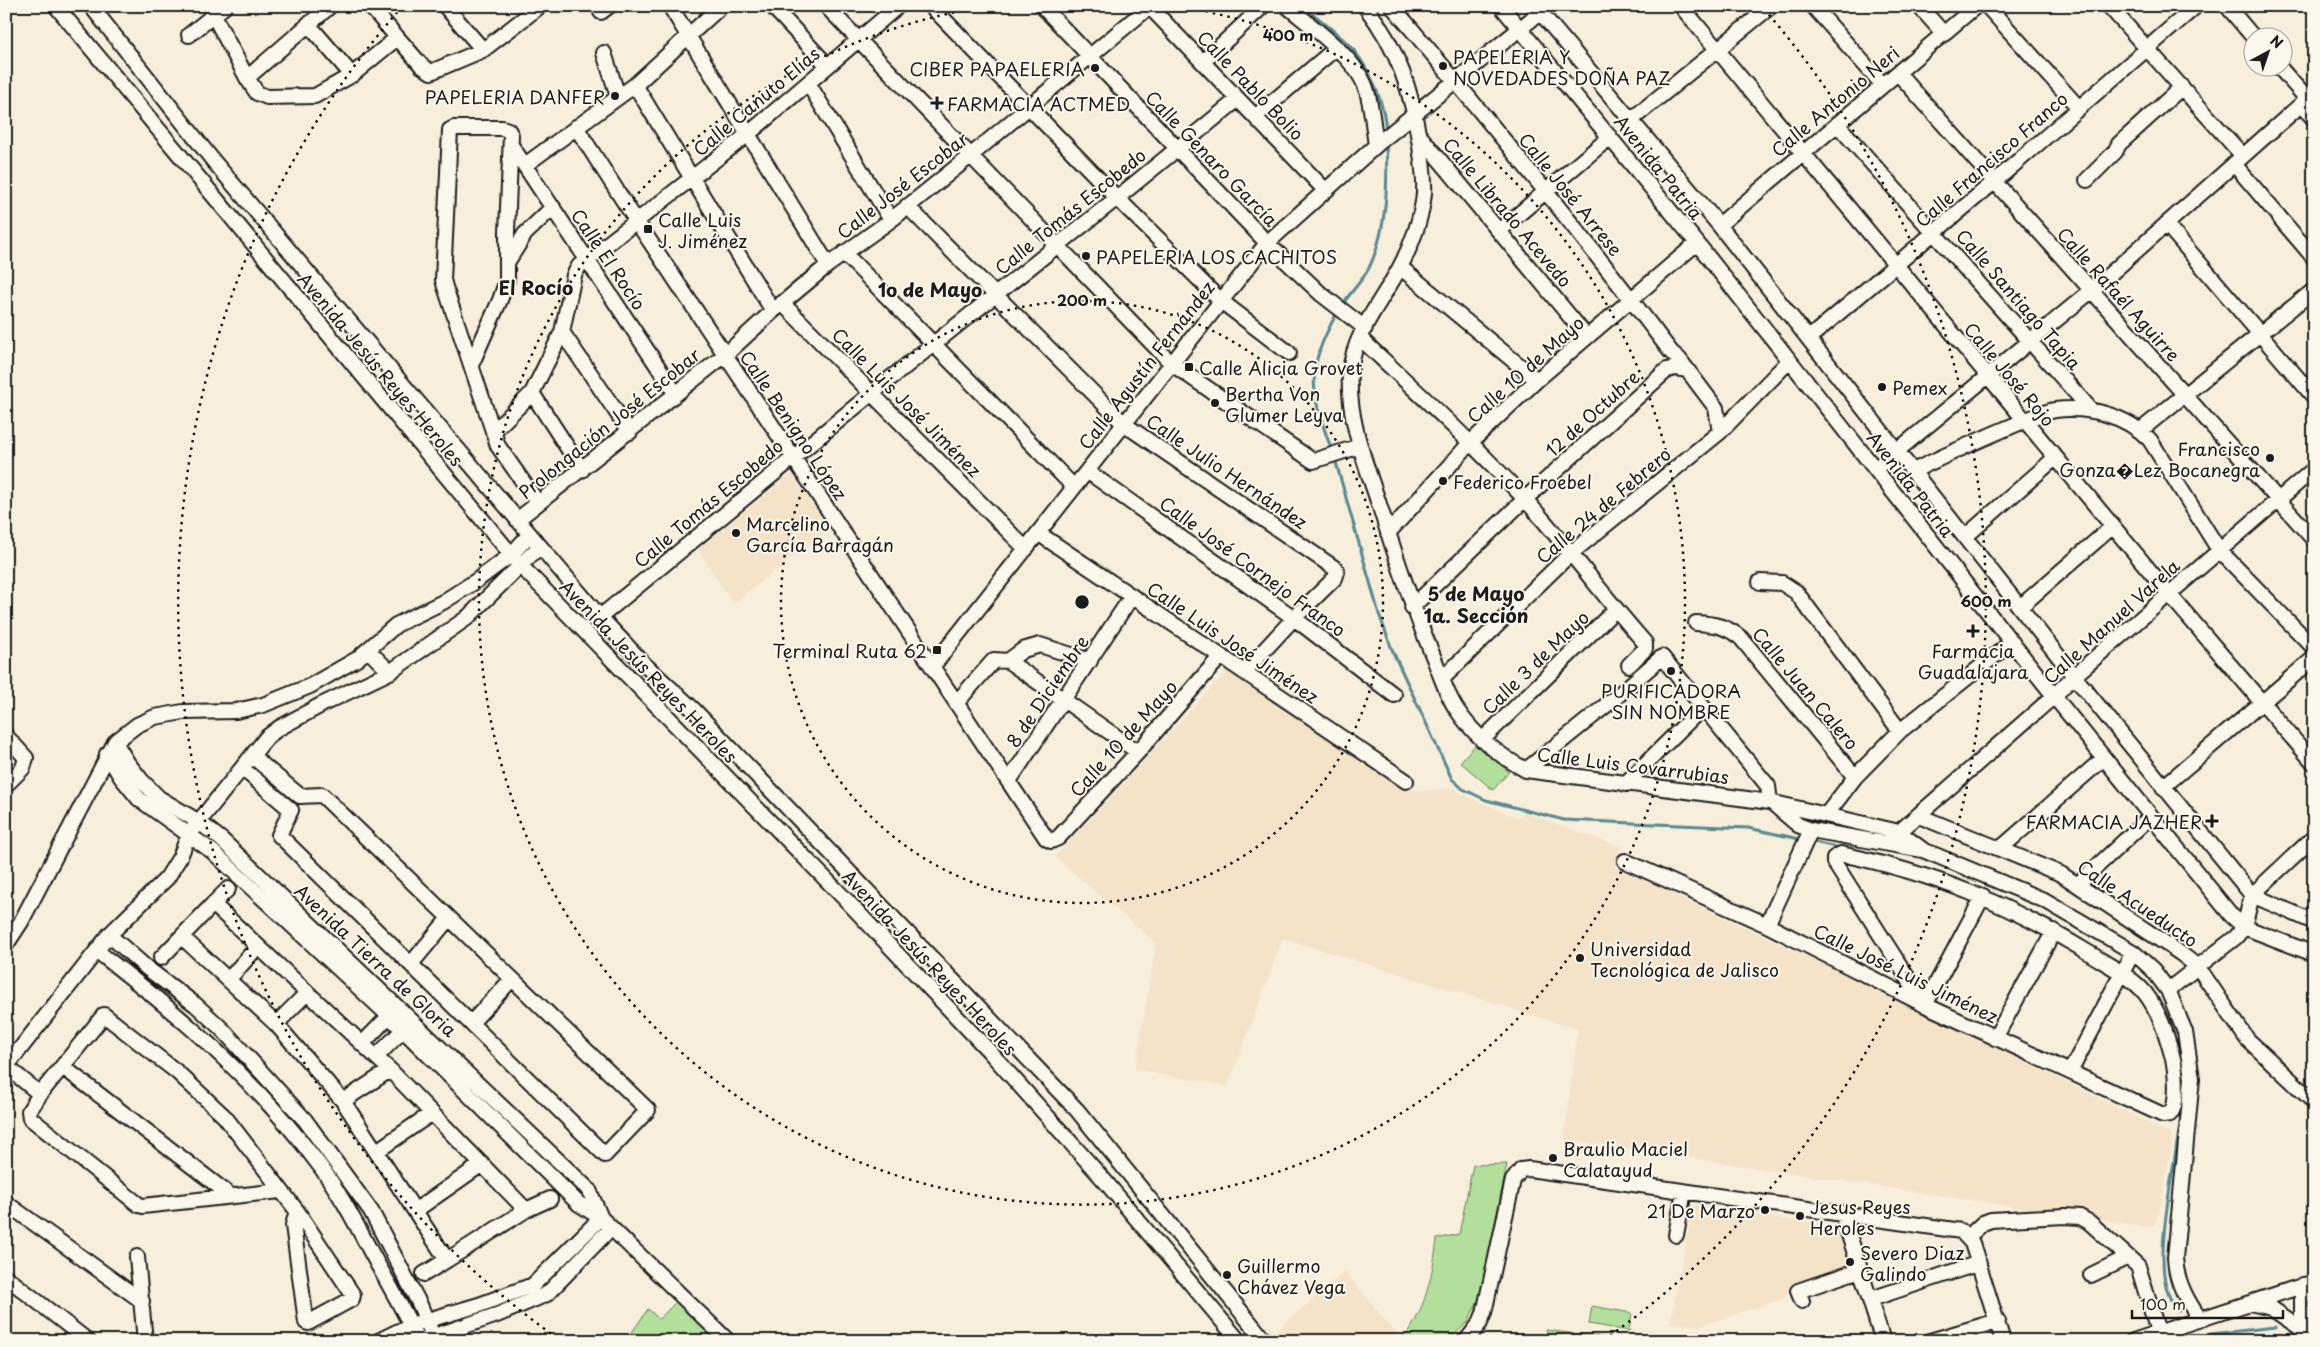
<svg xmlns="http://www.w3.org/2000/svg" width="2320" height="1347" font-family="'Playpen Sans',sans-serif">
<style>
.built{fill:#f4e3c9}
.green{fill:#b3de9c;stroke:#687d5c}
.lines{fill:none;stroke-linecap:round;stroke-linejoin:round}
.stream{stroke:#58888f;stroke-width:3}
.minor-casing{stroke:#1c1c1c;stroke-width:18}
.minor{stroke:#fbf7ec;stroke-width:14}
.ring{fill:none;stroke:#1c1c1c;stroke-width:2.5;stroke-dasharray:2.5 5}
.poi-dot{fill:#1c1c1c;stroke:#fbf7ec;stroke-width:2}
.labels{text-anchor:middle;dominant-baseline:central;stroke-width:4;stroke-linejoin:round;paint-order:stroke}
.poi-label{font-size:18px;fill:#1c1c1c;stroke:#fbf7ec;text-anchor:start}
.street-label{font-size:18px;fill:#1c1c1c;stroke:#fbf7ec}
.neighbourhood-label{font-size:19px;font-weight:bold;fill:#1c1c1c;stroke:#fbf7ec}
.centre{fill:#1c1c1c;stroke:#fbf7ec;stroke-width:2.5}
.ring-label{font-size:15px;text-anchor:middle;font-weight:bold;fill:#1c1c1c;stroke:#fbf7ec;stroke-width:4;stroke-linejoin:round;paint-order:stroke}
</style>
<rect width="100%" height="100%" fill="#f8eedc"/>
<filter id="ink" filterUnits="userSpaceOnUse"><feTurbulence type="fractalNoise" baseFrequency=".02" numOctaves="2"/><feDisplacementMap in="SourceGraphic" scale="10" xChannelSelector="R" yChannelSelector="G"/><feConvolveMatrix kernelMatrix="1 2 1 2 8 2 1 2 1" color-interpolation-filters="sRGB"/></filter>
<g filter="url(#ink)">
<path class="built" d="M 792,474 L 829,529 L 733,604 L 697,548 Z
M 1227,671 L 1399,787 L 1421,791 L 1451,788 L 1483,804 L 1520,818 L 1523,812 L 1621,847 L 1615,867 L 1844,973 L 2167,1132 L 2171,1136 L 2171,1151 L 2157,1221 L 2150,1227 L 1564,1139 L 1578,1029 L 1283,938 L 1228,1086 L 1135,1070 L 1156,943 L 1055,857 Z
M 1693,1206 L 1840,1227 L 1852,1268 L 1788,1288 L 1785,1298 L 1700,1326 L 1670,1323 Z
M 1345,1271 L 1402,1341 L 1282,1341 L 1275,1332 Z"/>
<path class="green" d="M 1476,744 L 1509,772 L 1493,790 L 1460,762 Z
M 1507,1164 L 1480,1296 L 1468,1322 L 1448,1341 L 1402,1341 C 1425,1313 1433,1273 1437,1239 L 1459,1234 L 1473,1165 Z
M 677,1301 L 719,1341 L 681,1341 L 674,1334 L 667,1341 L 626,1341 L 648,1309 L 659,1319 Z
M 1592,1306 L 1632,1313 L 1629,1331 L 1589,1324 Z
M 1546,1330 L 1629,1341 L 1549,1341 Z"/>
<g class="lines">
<path class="stream" d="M 1304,6 C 1317,18 1347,40 1356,53 C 1372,75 1385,105 1386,132
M 1342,305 C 1350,293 1362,281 1369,268 C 1387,230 1388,184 1386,143
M 1332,451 C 1310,391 1305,370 1337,313
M 1335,459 L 1379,614 L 1393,652 L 1452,779 L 1463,789 L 1486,800 L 1564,820 L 1748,828 L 1804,840
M 1810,841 L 1840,848
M 1912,865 L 1937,873
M 2032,913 L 2057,925 L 2120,964
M 2177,1048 L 2180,1063
M 2179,1311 C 2139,1274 2187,1138 2182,1085
M 2211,1334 L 2275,1327"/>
<g class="minor-casing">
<path id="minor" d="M 56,6 L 520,565 L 847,901 L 989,1051 L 1104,1180 L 1239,1341
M 91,6 L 215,163 L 600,617 L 645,665 L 694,710 L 1077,1110 L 1265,1341
M 370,6 L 422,66 L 431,72 L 483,50 L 540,6
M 445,6 L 483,50
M 670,6 L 828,265
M 772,6 L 828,66
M 826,6 L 1172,364 L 1313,461 L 1360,446
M 931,6 L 1117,198 L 1221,301 L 1289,353
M 1042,6 L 1267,243 L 1321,294 L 1365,328
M 1149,6 L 1325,190
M 1287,6 C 1312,27 1355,57 1366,88 C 1372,106 1373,126 1376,145
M 1365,6 C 1399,50 1412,92 1420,146 C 1422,162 1425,177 1424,193 C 1422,218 1411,247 1399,269 C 1381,302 1354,333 1350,372 C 1347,417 1365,462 1379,504 C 1395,555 1412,606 1433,656 C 1440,673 1446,694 1457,710 C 1475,737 1498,755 1526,770 L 1770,802 L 1899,832 L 1923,850
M 1392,6 C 1488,119 1582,234 1671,352 L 1679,359 L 1716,408 L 1720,432
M 1501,6 L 1697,243 L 2054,696 L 2231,915 L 2244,927 L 2314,954
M 1535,6 L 1719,225 L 2074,676 L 2252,895 L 2314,922
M 1681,6 L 2169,594 L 2314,763
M 1813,6 L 1883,85
M 1919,6 L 1944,34
M 1987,6 L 2079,108
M 2109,6 L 2243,156
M 2227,6 L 2254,38
M 601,12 L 609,6
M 214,16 L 247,78 L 257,93 L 267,97 L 315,96 L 352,75 L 397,38
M 308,24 L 352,75
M 189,35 L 225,6
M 604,53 L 618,96
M 1203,62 L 1263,6
M 2280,68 L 2307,99
M 1898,73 L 2314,540
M 247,78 L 330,6
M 808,83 L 891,220
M 635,85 L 773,311
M 2301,104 L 2314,119
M 1255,117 L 1336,48
M 1631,120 L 1771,6
M 1837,124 L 2091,410
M 576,127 L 637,222 L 1046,838 L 1051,841 L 1058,838 L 1138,752 L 1220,657
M 1419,135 L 1587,337
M 511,145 L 676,394
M 2234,164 L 2314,258
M 525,165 L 635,85 L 721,6
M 2087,180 L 2115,152 L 2119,144 L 2182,87
M 907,206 L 1124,424 L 1336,569 L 1337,572 L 1335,578 L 1294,618 L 1244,672
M 2166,224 L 2314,397
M 1719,225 L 1976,6
M 1499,231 L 1610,137
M 844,253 L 1074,487
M 508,261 L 525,234 L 553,207
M 1400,267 L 1537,380
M 782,303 L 1026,549
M 562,332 L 630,432
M 1360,338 C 1415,390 1471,441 1523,497 C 1566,544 1603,596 1645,643 L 1645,649 L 1629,665
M 1809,338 L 1994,182 L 2196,6
M 472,363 L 500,300 L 507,280 L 507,232 L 511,135 L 508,130 L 502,128 L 454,128 L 450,130 L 443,280 L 445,287 L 498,446 L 538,503
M 532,393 L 582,470
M 2141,430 L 2314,290
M 493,432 L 532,393 L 562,332 L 574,275 L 579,266 L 747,135 L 898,6
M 1875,469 L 2091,291 L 2314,93
M 1087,471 L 1294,618 L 1394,695
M 1913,471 C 1948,454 1983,438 2019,423 C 2030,419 2043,412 2055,410 C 2089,406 2126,415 2150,440 L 2219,550 L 2314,648
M 517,520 L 725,355 L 773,311 L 828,265 L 891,220 L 969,157 L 1150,6
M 1038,533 L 1406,781
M 1388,533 L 1471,442 L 1537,380 L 1697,243
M 1965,537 L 2055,458
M 1760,582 L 1782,583 L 1796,592 L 1900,731
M 1412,607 L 1525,499 L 1667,370 L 1676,368 L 1686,370
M 2020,607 L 2112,527
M 600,617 L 872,393 L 1117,198 L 1238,99
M 1696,623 C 1715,624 1726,626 1741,638 L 1855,777
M 368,650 L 390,672
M 1008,661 L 1138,752
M 933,666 L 1267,243 L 1381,141 L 1548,6
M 1442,679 L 1570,554 L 1720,432 L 1789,361
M 957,702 L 994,660 L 1008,661 L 1023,650 L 1040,645 L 1090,661
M 6,736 L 26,758 L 23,768 L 6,785
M 1482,740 L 1615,610
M 115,742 L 127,762 L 142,781 L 159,798 L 199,822 L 222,840 L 589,1190 L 601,1218
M 107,754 L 121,777 L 139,799 L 213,852 L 385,1012 L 579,1204 L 601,1218 L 728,1341
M 242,768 L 291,810 L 279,835 L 605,1155 L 648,1110 L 322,795 L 300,796 L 252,756
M 1526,770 L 1615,698 L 1662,657 L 1768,786 L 1770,802
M 1009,781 L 1132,596
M 1625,784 L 1702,708
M 2163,787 L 2314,658
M 1771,802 L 1798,825 L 1811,830 L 1923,850 L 2046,901 L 2133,952 L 2153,970 L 2168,990 L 2185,1032 L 2192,1078 L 2175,1258 C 2176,1281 2186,1300 2200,1319
M 1827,814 L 1855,777 L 1900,731 L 2012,642
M 1919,816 L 2061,874 L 2180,953 L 2198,967 L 2247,1039 L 2314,1102
M 1896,839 L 1899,832 L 2054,696 L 2074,676 L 2314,469
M 2001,848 L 2104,758
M 1625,861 L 1767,925 L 1925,1005 L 2163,1115 L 2170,1114 C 2179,1103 2176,1069 2172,1055 C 2166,1033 2159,1011 2145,993 C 2131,976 2108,965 2089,953 C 2007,903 1935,874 1841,854 L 1834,858 L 1834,862 L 1925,1005 L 1983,896
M 2078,884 L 2151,816
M 213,904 L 228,889
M 1767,925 L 1811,830
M 109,935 L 148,969 L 196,1005 L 223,1030 L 305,1120 L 371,1211 L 420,1305 L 433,1336
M 182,937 L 276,1024 L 343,1101 L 447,1260 L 526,1210 L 550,1199
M 6,945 L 21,922 L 115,742 L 137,725 L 155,717 L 183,712 L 236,711 L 263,705 L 310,686 L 357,659 L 396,625 L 443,602 L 476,581 L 512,554 L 529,535
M 97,951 C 179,1014 258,1082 320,1166 C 340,1193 356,1224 372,1254 C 388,1283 404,1311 419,1341
M 161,958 L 213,904 L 390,1070 L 526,1210
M 411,964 L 449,918
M 229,979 L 258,946
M 2168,990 L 2236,937 L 2244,927 L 2252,895 L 2314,837
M 471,1023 L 512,979
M 276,1024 L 307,993
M 1995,1038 L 2054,931
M 362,1044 L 389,1016
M 376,1057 L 403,1030
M 6,1067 L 109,935 L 167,878 L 180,857 L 189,834 L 267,737 L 279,728 L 323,704 L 390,672 L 467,618 L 539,547
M 7,1067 L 40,1094 L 29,1111 L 30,1118 L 139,1205 L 143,1206 L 280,1191
M 63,1067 L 231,1196
M 2070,1072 L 2133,952
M 40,1094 L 104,1015 L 177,1072 L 225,1117 L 297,1211 L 353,1295 L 352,1299 L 308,1323 L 306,1322 L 293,1225 L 297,1211
M 343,1101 L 390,1070
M 377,1151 L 432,1113
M 6,1203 L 142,1301
M 416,1210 L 482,1164
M 1842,1213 L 1883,1341
M 1676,1235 L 1684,1191
M 1968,1237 L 1983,1223 L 1991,1220 L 2065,1216 L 2080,1217 L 2089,1222 L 2138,1266 L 2158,1332
M 137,1257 L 145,1341
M 424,1274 L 447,1260
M 2091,1275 L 2128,1257
M 6,1277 L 88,1341
M 2302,1285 L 2302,1329 L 2304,1341
M 1871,1299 L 1979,1263
M 1802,1301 L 1798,1291 L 1860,1270
M 2251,1303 L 2271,1308 L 2302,1329
M 2172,1328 L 2175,1341
M 426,1339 L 497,1315 L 547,1294 L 611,1228
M 378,1341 L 411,1325 L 479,1305 L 533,1285 L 601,1218
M 1466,1341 L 1480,1323 L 1484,1313 L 1513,1180 L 1521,1170 L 1529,1169 L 1961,1231 L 1972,1243 L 2003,1341
M 1930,1341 L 1998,1321
M 2133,1341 L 2314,1282"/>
</g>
<use href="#minor" class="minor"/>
</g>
</g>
<g class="ring">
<circle cx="1082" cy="602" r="301"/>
<path d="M1176 6A603 603 0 1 1 988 6"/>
<path d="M557 1338A904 904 0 0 1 400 9M1764 9A904 904 0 0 1 1607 1338"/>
</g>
<g class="poi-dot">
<circle cx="1443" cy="66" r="5"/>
<circle cx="1095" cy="68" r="5"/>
<circle cx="615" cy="96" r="5"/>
<path d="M934.5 95.5h5v5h5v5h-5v5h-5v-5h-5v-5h5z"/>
<rect x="643" y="224" width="10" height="10" rx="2.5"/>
<circle cx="1086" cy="256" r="5"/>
<rect x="1184" y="362" width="10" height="10" rx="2.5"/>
<circle cx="1882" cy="387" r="5"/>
<circle cx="1215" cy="403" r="5"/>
<circle cx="2270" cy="458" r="5"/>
<circle cx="1443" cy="481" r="5"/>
<circle cx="736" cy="533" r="5"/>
<path d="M1970.5 623.5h5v5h5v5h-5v5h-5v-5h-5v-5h5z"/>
<rect x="932" y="645" width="10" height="10" rx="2.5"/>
<circle cx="1671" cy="671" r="5"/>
<path d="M2209.5 813.5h5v5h5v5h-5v5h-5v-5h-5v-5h5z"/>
<circle cx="1580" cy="958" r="5"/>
<circle cx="1553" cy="1158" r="5"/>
<circle cx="1765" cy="1210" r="5"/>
<circle cx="1800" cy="1216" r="5"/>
<circle cx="1850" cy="1262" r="5"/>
<circle cx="1227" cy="1275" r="5"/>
</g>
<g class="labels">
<g class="poi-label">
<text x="1453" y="56">PAPELERIA Y<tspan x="1453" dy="21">NOVEDADES DOÑA PAZ</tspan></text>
<text x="1085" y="68" text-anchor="end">CIBER PAPAELERIA</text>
<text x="605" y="96" text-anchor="end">PAPELERIA DANFER</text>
<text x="947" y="103">FARMACIA ACTMED</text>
<text x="658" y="219">Calle Luis<tspan x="658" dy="21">J. Jiménez</tspan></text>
<text x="1096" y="256">PAPELERIA LOS CACHITOS</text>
<text x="1199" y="367">Calle Alicia Grovet</text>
<text x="1892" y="387">Pemex</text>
<text x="1225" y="393">Bertha Von<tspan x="1225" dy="21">Glumer Leyva</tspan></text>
<text x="2260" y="448" text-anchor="end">Francisco<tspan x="2260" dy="21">Gonza�Lez Bocanegra</tspan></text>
<text x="1453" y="481">Federico Froebel</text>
<text x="746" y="523">Marcelino<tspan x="746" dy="21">García Barragán</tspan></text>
<text x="927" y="650" text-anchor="end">Terminal Ruta 62</text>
<text x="1973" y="650" text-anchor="middle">Farmacia<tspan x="1973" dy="21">Guadalajara</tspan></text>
<text x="1671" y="690" text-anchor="middle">PURIFICADORA<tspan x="1671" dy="21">SIN NOMBRE</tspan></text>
<text x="2202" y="821" text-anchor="end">FARMACIA JAZHER</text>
<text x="1590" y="948">Universidad<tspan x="1590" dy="21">Tecnológica de Jalisco</tspan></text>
<text x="1563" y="1148">Braulio Maciel<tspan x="1563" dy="21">Calatayud</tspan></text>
<text x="1810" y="1206">Jesus Reyes<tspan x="1810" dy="21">Heroles</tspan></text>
<text x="1755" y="1210" text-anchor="end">21 De Marzo</text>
<text x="1860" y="1252">Severo Diaz<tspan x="1860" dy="21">Galindo</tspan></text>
<text x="1237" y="1265">Guillermo<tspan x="1237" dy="21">Chávez Vega</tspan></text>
</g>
<g class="street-label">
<text transform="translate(1251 85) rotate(46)">Calle Pablo Bolio</text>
<text transform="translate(756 101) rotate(-40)">Calle Canuto Elías</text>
<text transform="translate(1835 101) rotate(-40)">Calle Antonio Neri</text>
<text transform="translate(1212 158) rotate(46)">Calle Genaro García</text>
<text transform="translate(1991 159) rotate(-41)">Calle Francisco Franco</text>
<text transform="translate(1659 167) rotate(51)">Avenida Patria</text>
<text transform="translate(902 185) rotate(-38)">Calle José Escobar</text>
<text transform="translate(1571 194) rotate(51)">Calle José Arrese</text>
<text transform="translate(1070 211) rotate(-39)">Calle Tomás Escobedo</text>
<text transform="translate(1508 212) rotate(50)">Calle Librado Acevedo</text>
<text transform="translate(609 259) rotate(56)">Calle El Rocío</text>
<text transform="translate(2119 294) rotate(48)">Calle Rafaél Aguirre</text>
<text transform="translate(2019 299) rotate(49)">Calle Santiago Tapia</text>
<text transform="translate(1146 365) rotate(-52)">Calle Agustín Fernández</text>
<text transform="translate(381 369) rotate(50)">Avenida Jesús Reyes Heroles</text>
<text transform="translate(1525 369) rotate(-42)">Calle 10 de Mayo</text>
<text transform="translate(2010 374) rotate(50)">Calle José Rojo</text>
<text transform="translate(907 402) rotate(45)">Calle Luis José Jiménez</text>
<text transform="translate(1592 413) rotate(-42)">12 de Octubre</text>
<text transform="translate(609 423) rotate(-39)">Prolongación José Escobar</text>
<text transform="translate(794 425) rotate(56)">Calle Benigno López</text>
<text transform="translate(1227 471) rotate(34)">Calle Julio Hernández</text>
<text transform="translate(1911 484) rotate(52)">Avenida Patria</text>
<text transform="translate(708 503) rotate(-40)">Calle Tomás Escobedo</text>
<text transform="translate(1603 505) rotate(-40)">Calle 24 de Febrero</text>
<text transform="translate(1253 566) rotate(36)">Calle José Cornejo Franco</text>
<text transform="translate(2111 621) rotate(-42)">Calle Manuel Varela</text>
<text transform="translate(1233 642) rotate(34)">Calle Luis José Jiménez</text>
<text transform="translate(1535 662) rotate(-44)">Calle 3 de Mayo</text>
<text transform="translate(649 671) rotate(46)">Avenida Jesús Reyes Heroles</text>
<text transform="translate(1806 688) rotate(50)">Calle Juan Calero</text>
<text transform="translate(1047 691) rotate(-56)">8 de Diciembre</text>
<text transform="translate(1123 738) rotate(-48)">Calle 10 de Mayo</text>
<text transform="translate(1633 765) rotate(7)">Calle Luis Covarrubias</text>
<text transform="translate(2138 903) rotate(34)">Calle Acueducto</text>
<text transform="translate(376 960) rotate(43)">Avenida Tierra de Gloria</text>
<text transform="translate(930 962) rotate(47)">Avenida Jesús Reyes Heroles</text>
<text transform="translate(1906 973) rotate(26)">Calle José Luis Jiménez</text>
</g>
<g class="neighbourhood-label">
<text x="536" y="287">El Rocío</text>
<text x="930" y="289">1o de Mayo</text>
<text x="1476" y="593">5 de Mayo<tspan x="1476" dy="22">1a. Sección</tspan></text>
</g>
</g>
<circle cx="1082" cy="602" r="8" class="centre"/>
<g class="ring-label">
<text x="1288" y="41">400 m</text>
<text x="1082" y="306">200 m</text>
<text x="1986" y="607">600 m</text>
</g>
<rect width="2320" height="1347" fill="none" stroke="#fbf7ec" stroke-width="25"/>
<rect x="12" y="12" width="2295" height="1322" fill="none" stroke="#1c1c1c" stroke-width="2" filter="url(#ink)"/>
<g transform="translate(2268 52) rotate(40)"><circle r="24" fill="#fbf7ec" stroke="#a29f99"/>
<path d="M0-4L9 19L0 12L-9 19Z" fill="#1c1c1c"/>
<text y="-8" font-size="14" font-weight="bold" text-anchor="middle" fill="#1c1c1c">N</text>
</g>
<path d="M2132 1310v8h151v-8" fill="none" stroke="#1c1c1c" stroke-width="2.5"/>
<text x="2140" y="1310" font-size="15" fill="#1c1c1c" stroke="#fbf7ec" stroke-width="4" paint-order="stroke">100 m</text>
</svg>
